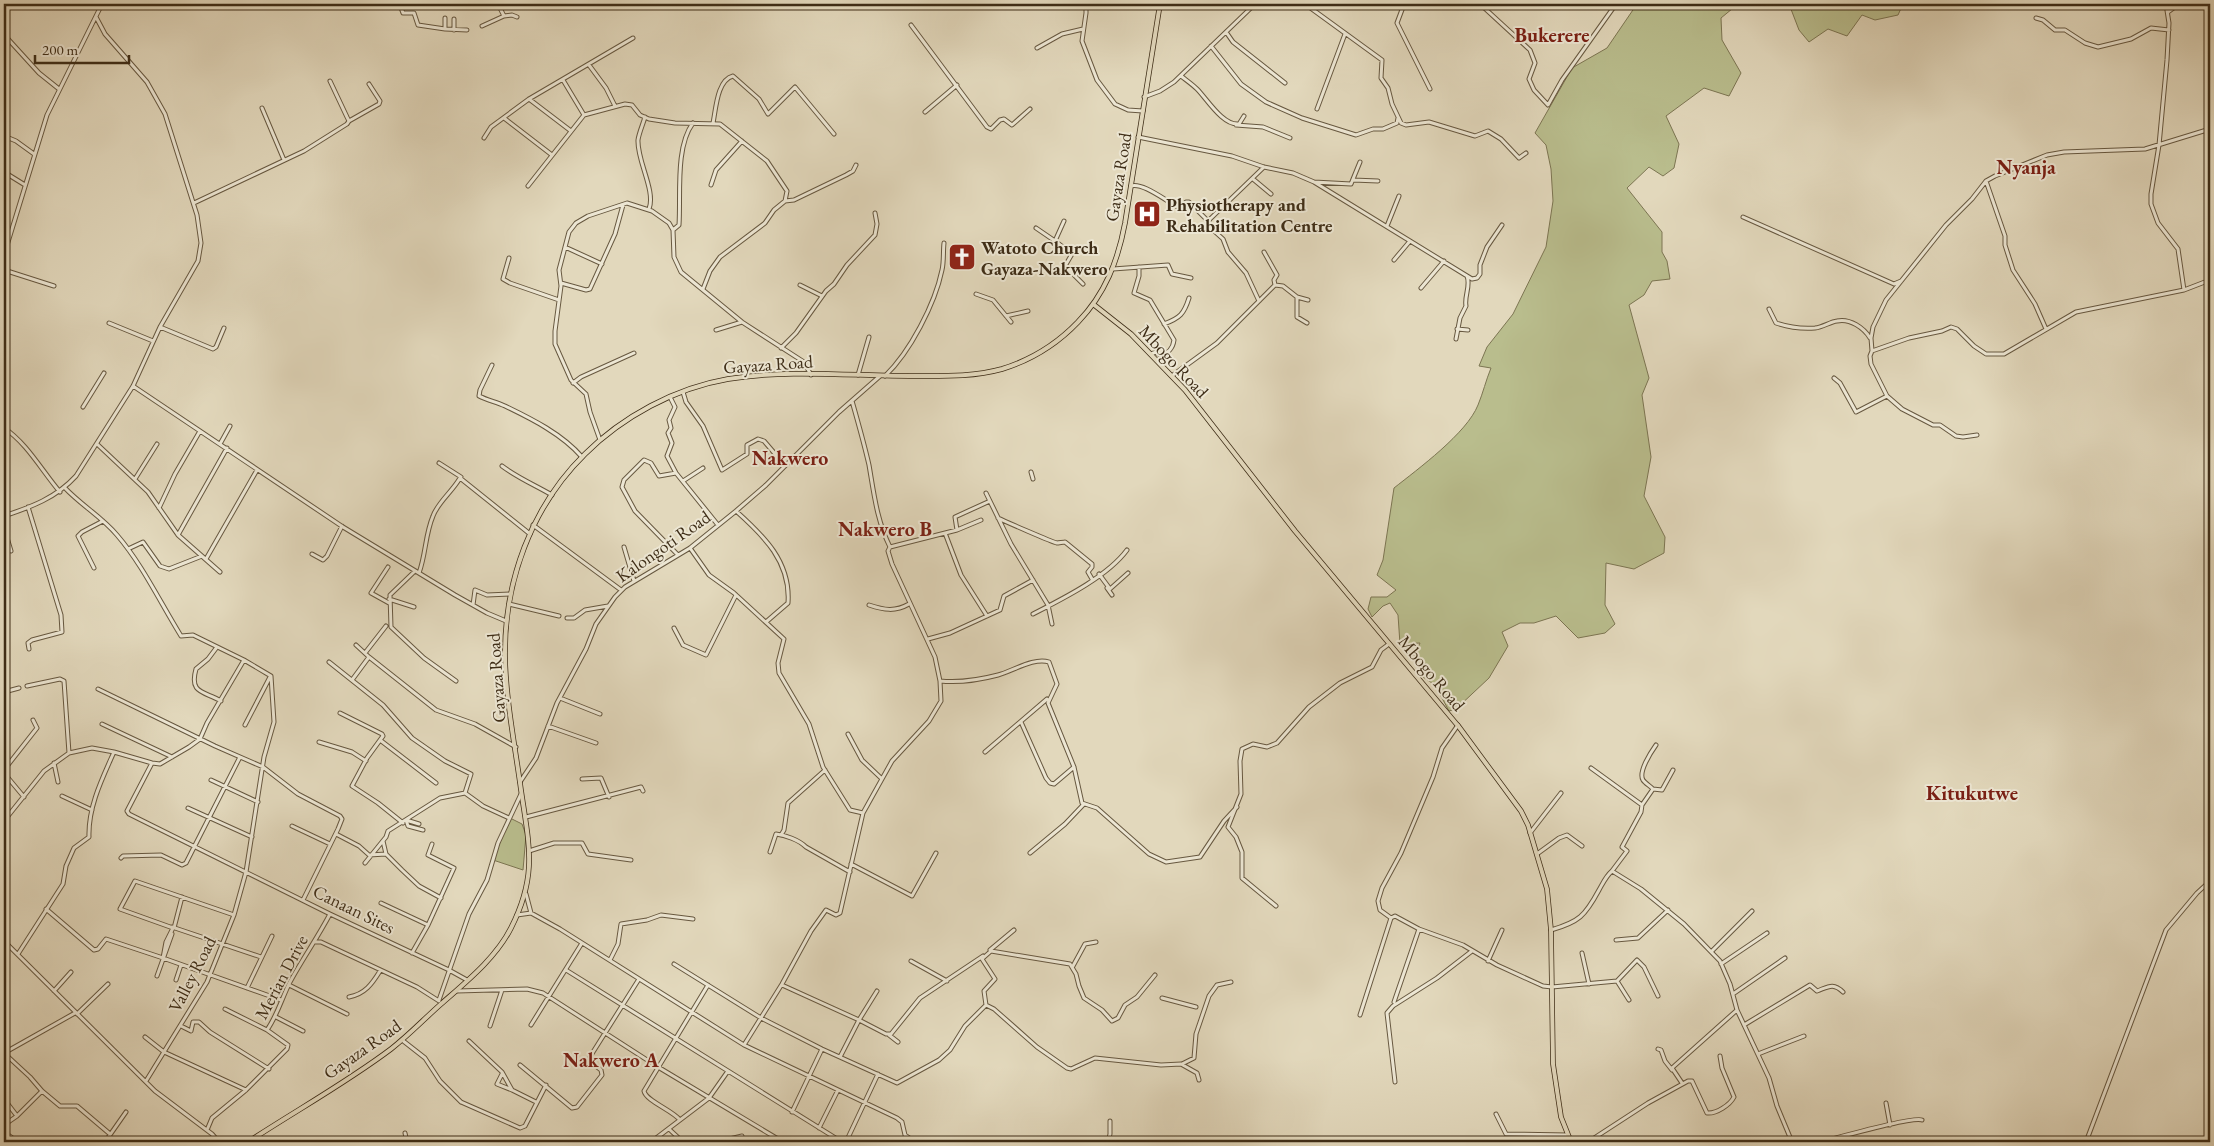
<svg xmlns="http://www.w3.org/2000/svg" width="2214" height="1146" font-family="'EB Garamond',serif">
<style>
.green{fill:#b9bd8d;stroke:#7c7552}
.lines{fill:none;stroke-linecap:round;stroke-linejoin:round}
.minor-casing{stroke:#675840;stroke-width:5}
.major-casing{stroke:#3e2d17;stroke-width:5.5}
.minor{stroke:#ece6d3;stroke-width:3}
.major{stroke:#e2d8bc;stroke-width:4}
.labels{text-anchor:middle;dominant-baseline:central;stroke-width:4;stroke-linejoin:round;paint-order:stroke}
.street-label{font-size:18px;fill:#3e2d17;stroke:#ece6d3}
.poi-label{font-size:18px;font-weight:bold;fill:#3e2d17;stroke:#ece6d3;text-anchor:start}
.quarter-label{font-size:20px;font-weight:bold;fill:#7a1f14;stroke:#ece6d3}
</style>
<rect width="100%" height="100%" fill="#e2d8bc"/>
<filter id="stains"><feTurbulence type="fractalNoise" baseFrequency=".004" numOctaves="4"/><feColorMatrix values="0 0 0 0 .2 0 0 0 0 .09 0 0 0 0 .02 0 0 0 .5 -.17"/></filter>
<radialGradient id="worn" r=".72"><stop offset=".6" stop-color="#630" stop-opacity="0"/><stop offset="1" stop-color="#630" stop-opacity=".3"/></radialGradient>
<path class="green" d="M 1637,4 L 1738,4 L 1721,18 L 1722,40 L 1741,73 L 1729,96 L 1704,88 L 1666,116 L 1679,144 L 1674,168 L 1663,176 L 1649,167 L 1627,188 L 1662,232 L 1662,252 L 1667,261 L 1670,279 L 1652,281 L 1644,295 L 1629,305 L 1649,378 L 1642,395 L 1651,457 L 1644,496 L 1665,537 L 1664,553 L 1634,569 L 1606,563 L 1605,605 L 1615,624 L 1605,633 L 1578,638 L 1556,616 L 1534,623 L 1520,623 L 1502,632 L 1508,646 L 1489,678 L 1456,709 L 1449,711 L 1435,685 L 1423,677 L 1426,664 L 1414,656 L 1420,643 L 1400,644 L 1398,615 L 1390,603 L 1383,606 L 1372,617 L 1368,609 L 1371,597 L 1387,597 L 1396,590 L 1377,575 L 1383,560 L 1394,488 C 1418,469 1467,433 1478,405 C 1483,393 1486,380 1491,368 L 1479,366 L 1487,347 L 1513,314 L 1546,247 L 1553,201 L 1551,169 L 1546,145 L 1535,133 L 1572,68 L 1607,48 Z
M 1789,4 L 1903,4 L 1898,15 L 1875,20 L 1862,15 L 1847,36 L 1828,29 L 1809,42 L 1799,30 Z
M 510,818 L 522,824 L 526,835 L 523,870 L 493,860 Z"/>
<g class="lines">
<g class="minor-casing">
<path id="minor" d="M 1086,4 L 1086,13 L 1082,41 L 1097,80 L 1115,104 L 1128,110 L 1143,111
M 1305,4 L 1382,60 L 1381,78 L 1388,88 L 1392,104 L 1401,123 L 1406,125 L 1429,122 L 1475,136 L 1488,131 L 1501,139 L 1519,158 L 1526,153
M 1399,4 L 1403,7 L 1397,23 L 1430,89
M 1480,4 L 1530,50 L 1535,63 L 1529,79 L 1534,90 L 1548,105 L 1562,80 L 1616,4
M 2166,4 L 2169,23 L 2167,60 L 2159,145 L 2151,194 L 2151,204 L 2158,223 L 2178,249 L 2184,290
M 400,5 L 403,13 L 414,13 L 418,25 L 445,29 L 445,18
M 2168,12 L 2179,4
M 504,16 L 512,15 L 517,17
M 2036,18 L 2043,20 L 2055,30 L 2065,30 L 2085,43 L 2098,47 L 2131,39 L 2151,28 L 2169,30
M 454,19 L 454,30
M 911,25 L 987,127 L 991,129 L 1000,120 L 1004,119 L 1012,125 L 1030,109
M 482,26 L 504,16 L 498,4
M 445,29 L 467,30
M 1226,32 L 1233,42 L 1285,83
M 4,37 L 8,39 L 39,73 L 59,89
M 1211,46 L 1241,84 L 1266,102 L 1302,118 L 1356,135 L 1373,129 L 1383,129 L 1397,123 L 1398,118
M 1037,48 L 1062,34 L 1083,29
M 589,65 L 606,88 L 615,106
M 1181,76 C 1186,80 1192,84 1197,89 C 1207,99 1223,126 1239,124 L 1244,116
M 563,80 L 584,115
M 1144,97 L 1160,91 L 1174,82 L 1255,4
M 529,99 L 571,131
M 262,108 L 284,160
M 1317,109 L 1345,34
M 925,112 L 957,85
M 645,117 C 643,124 639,133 638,140 C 637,161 656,191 649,209
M 504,118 L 552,155
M 349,121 L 379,104 L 380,101 L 369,84
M 713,123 C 716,109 717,80 733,76 L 759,99 L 768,114 L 795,87 L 834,134
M 1236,125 L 1263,127 L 1290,138
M 4,136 L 16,141 L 34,154
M 1138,137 L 1232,156 L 1264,167 L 1293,173 L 1314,182 L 1351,184 L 1360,162
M 484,138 L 491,127 L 529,99 L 633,38
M 4,172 L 25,185
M 1253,179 L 1271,194
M 1353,180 L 1378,181
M 1986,181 L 2005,236 L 2005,245 L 2013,270 L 2035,304 L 2046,329
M 1314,182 L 1472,279 L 1477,278 L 1480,274 L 1480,265 L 1487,247 L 1502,225
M 711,185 L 716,170 L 742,141
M 528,186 L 584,115 L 625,104 L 632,105 L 640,115 L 649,119 L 675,123 L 720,124 L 767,161 L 787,191 L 785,201 L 774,210 L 765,223 L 720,257 L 710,271 L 703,289
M 1131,186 C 1143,182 1167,202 1180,208 L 1186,202 L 1189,202 L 1208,221 L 1264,167
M 785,201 L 794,200 L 846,175 L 853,171 L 856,165
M 194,203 L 304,151 L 347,124 L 349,121 L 347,117 L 330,81
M 1743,217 L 1894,284 L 1901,281
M 1064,221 L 1055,241 L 1072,254 L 1065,266 L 1083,284
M 1208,221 L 1213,230 L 1223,239 L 1228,252 L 1246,273 L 1259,301
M 1387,226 L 1399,196
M 1036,228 L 1055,241
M 673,230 L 679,225 C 681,196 675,147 693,123
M 565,247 L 602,264
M 1264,252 L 1277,275 L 1274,280 L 1275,285
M 4,255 L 47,115 L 102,4
M 509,258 L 503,279 L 510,283 L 559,300
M 1394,260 L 1410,241
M 1139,267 L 1139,276 L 1134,293 L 1150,300 L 1174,340 C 1173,348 1168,354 1160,355 L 1156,352 L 1151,354
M 1113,269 L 1168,265 L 1172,274 L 1191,278
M 4,270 L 54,286
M 561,283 L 586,290 L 590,289 L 615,234 L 623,205
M 800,285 L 822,296
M 1421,288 L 1444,261
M 976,294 L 993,300 L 1011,322
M 1297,297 L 1297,317 L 1307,323
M 1769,309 L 1776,323 C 1788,327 1802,329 1815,328 C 1823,327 1830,322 1837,321 C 1850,318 1864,328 1870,338
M 1006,316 L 1028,311
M 109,323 L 153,341
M 1164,324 C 1180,318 1184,314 1189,298
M 160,327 L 213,349 L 216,347 L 224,328
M 1457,329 L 1468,330
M 716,330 L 742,322
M 1456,339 L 1460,318 L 1466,306 C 1464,296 1471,286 1467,276
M 781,348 L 796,333 L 826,291 L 834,284 L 847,265 L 875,235 L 877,224 L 875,213
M 1872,351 L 1909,338 L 1942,331 L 1951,327 L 1957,329 L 1974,346 L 1986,354 L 2004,354 L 2076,312 L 2184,290 L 2210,280
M 492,365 L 480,390 L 479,396 C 487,400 496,402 505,406 C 532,419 562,434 582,457
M 858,375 L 869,337
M 1173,375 L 1217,343 L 1275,285 L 1283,286 L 1297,297 L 1308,300
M 885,376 C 910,352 935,304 942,270 C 944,262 943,252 944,243
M 1834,378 L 1840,383 L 1856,412 L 1887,396
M 573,383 L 581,377 L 634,353
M 133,386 L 343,527 L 455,595 L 487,613 L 506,621
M 683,392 L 686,402 L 703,426 L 722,470 L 747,454 L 747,445 L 758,439 L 764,441 L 776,455
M 670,397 L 675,407 L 669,420 L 671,428 L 668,433 L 672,443 L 667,456 L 676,473 L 718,525
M 83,407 L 104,373
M 4,428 C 27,443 42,471 60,492
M 1977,435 L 1963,437 L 1956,436 L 1940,425 L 1933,425 L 1902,409 L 1887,396 L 1871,364 L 1870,356 L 1872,351 L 1871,338 L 1873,327 L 1886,300 L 1946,225 L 1972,199 L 1986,181 L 1995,176 L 2047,155 L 2064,152 L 2145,149 L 2210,129
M 600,440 L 590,412 L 586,394 L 571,380 L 555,344 L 555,331 L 561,286 L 559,270 L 569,232 L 576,223 L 588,216 L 627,203 L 652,211 L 669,223 L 673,230 L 674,257 L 681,272 L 742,322 L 804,362 L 811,375
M 97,444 L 148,492 L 178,535 L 220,572
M 220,444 L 230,426
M 439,463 L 461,477
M 502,466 C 518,478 535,485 552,495
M 1031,472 L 1033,479
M 676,473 L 659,476 L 651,463 L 644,460 L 624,480 L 622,487 L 635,511 L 678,555
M 135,479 L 157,444
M 683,481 L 703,468
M 65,488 C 81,505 102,517 117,535 C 142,564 160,602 181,636 L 193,635 L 244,660
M 986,493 L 1011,544 L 1048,605 L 1052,624
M 28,507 L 61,615 L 62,632 L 32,640 L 28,643 L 29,649
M 159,508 L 175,474 L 200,431
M 736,511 C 764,536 791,562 788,603 L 766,622
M 4,516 C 31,507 56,498 76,476 L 133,386 L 160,327 L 198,261 L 201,243 L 197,215 L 165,114 L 147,82 L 105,34 L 96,17
M 998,518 C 1004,521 1052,542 1057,543 C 1058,543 1064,542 1065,542 L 1092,564 L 1092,567 L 1088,572 L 1092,579
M 533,525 L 621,590
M 4,528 L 11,551
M 957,530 L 955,517 L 990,501
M 945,533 L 961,575 L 987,616
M 178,535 L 227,448
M 624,547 L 634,581
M 890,547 L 957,530 L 981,520
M 690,548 L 709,575 L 734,593 L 784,639 L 778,663 L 779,673 L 809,724 L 823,767 L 850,810 L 863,813
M 128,549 L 143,542 L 160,566 L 169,569 L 202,556
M 312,554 L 323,560 L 327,556 L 342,526
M 206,559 L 257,470
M 388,567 L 371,593 L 389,603
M 94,568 L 78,536 L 82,532 L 103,521
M 415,571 L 390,595 L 391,627 L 424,658 L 456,681
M 419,573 C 426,554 425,535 433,516 C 438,502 452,492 460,478 L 530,534
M 1099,574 L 1110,589 L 1128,573
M 1107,588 L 1112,595
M 389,599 L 414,607
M 509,604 L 559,616
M 473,605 L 475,590 L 487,595 L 510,594
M 869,605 C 884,610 895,612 909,604
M 1033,614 C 1062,599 1107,577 1127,550
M 567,618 L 574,618 L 585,610 L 608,606
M 674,628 L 683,645 L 706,655 L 736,595
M 928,639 L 950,633 L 1000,610 L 1004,596 L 1033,580
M 217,647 L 208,659 L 196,669 C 189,694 204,691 221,701
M 365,653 L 386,626
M 369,657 L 436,710 L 475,724 L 516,747
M 329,662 L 383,705 L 412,738 L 445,761 L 471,774 L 465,793 L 483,806 L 509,818
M 352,680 L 369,657 L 356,645
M 940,681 C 960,683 979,680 998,675 C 1013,671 1034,657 1049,662 L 1057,684 L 1048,703 L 1074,767 L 1082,803 L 1097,808 L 1149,854 L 1166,862 L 1200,857 L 1224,821 L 1237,807
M 27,686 L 60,679 L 64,681 L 69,753 L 92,748 L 114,752
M 98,689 L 215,746 L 263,767 L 298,794 L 340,816 L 342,819 L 338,829 L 303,900
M 4,692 L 19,688
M 560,698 L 600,714
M 4,707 L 6,715 L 4,719
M 340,713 L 382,734 L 383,736 L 367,758 L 352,786 L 378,803 L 403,823
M 1021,722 L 1046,778 L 1050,783 L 1054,784 L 1074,767
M 102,724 L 172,757
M 245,725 L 270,677
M 548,726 L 596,743
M 848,734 L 862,760 L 882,779
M 380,740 L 436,783
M 319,742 L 352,752 L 366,761
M 985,752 L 1047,699
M 54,763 L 58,782
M 152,763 L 127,811 L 129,814 L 330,914 L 449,970 L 467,980
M 1591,768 L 1642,805 L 1653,789 C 1650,786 1645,783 1643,780 C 1638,772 1651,752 1656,745
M 4,770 L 37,728 L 33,720
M 4,773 L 24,797
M 582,779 L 601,778 L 609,797
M 211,780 L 258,802
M 520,782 L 536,758 L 557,703 L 586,649 L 596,624 L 615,597 L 625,587 L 690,548 L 736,511 L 766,485 L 839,412 L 880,376
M 1653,789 L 1662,790 L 1673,770
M 62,796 L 92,810
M 188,808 L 252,837
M 526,817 L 641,787 L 643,791
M 4,821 L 44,771 L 69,753
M 419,824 L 406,820 L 408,826 L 423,830
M 292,826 L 330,844
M 1530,833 L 1561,793
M 336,834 L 359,846 L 369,855 L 386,854
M 781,835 L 784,830 L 788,803 L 825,770
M 383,841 L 386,854 L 402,870 L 419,886 L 441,898
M 529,851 L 554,843 L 582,843 L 588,854 L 631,860
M 770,852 L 776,834 C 785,835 799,840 806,847 L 850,872
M 1030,853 L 1065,824 L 1084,804
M 1537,854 L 1559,838 L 1567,835 L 1582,846
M 121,858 L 123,856 L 161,855 L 182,865 L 186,863 L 240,757
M 365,863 L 386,837 L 388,831 L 440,798 L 465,793
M 851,864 L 912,896 L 936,853
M 1612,871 L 1627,851 L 1622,847 L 1641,812 L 1642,805
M 526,894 L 531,913
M 381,903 L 428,925
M 1276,906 L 1242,878 L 1242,852 L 1236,837 L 1228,827 L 1241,794 L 1240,761 L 1242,749 L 1253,744 L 1267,747 L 1277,743 L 1309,707 L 1340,683 L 1372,667 L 1381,650 L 1389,644
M 46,909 L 94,950 L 98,949 L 106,939 L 163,958 L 166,942 L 173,928 L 120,909 L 135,881 L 234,915
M 517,915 L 531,913 L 560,929 L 744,1045 L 897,1118 L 902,1122 L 905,1135 L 915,1142
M 1391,918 L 1380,910 L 1378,901 L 1382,888 L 1401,853 L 1433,777 L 1442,748 L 1458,725
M 172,927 L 261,957
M 174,928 L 182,897
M 1551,930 C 1579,922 1585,916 1599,890 C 1603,883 1606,876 1612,871 L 1641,889 L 1684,924 L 1720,961 L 1730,984 L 1737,1010 L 1769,1078 L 1777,1106 L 1792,1142
M 1616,940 L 1638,938 L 1668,910
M 4,941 L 155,1091 L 212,1134 L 219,1142
M 315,942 L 321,942 L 417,987 L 439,1001
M 990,950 L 1014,930
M 1712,951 L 1752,911
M 412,953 L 428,925 L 454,868 L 428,855 L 432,844
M 1582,953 L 1589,984
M 18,954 L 63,884 L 66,866 L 74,848 L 89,837 C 88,807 102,779 114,752 L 152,763 L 160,764 L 189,747 L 200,739 L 207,723 L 244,660 L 271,676 L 274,722 L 264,757 L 246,872 L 234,915 L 207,982 L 146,1081
M 163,958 L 281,1000
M 610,960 L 618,944 L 621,924 L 647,920 L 661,915 L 693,919
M 911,961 L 947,981
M 1488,961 L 1502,930
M 674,964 L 761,1018 L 822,1049 L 897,1083 L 939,1060 L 950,1050 L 965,1026 L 986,1005
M 1721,964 L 1767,933
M 1073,966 L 1085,944 L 1096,942
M 566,970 L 842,1142
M 1155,975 L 1137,997 L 1125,1005 L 1118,1018 L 1112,1021 L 1102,1010 L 1084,998 L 1079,986 L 1076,974 L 1070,964 L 991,951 L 982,959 L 995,979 L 984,991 L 986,1005 L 994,1009 L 1037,1047 L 1067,1068 L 1071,1069 L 1095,1058 L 1161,1065 L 1181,1064 L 1197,1073 L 1199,1080
M 157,976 L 172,934
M 176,980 L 181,965
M 1617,981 L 1629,1000
M 289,985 L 347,1014
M 782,985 L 859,1020 L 877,991
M 247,988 L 272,936
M 54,991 L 71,972
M 457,991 L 527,989 L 543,993 L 658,1067 L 783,1142
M 1733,994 L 1785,958
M 349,997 C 365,994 372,984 380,971
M 1162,998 L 1196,1007
M 439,1000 L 469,914 L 487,880 L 498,843 L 521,794
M 1394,1002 L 1419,929
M 225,1009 L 267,1030
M 77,1014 L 108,984
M 1360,1015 L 1391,918 L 1395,916 L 1419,929 L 1463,945 L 1497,965 L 1543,986 L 1552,987 L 1617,981 L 1637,960 L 1644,967 L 1658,996
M 276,1017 L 303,1031
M 531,1025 L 582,943
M 1744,1025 L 1810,985 L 1817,991 C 1828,987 1833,982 1843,992
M 181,1026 L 191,1031 L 193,1022 L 199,1022 L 210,1032 L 269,1069
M 490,1026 L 502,990
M 889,1035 L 898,1042
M 145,1037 L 164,1052 L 246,1090
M 402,1040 L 425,1058 L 440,1081 L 461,1102
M 469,1041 L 502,1072 L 512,1090 L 536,1102
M 744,1045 L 782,984 L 811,931 L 826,910 L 836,915 L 840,913 L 863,813 L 892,761 L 929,721 L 941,701 L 940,681 L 935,657 L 892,564 L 888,551 L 890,547 C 877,521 874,494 869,465 C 864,443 858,422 852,401
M 1658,1049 L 1661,1050 L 1665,1061 L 1672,1070
M 4,1053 L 30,1077 L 42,1091 L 60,1106 L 77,1106 L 110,1134
M 4,1053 L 75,1013
M 1758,1054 L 1804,1036
M 840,1057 L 859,1020 L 886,1034 L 891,1034 L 920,998 L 983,956
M 1182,1064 L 1194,1058 L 1196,1034 L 1209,996 L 1217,985 L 1231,982
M 520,1065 L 572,1108 L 577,1107 L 602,1075 L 601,1070 L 588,1060 L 639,979
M 502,1074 L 497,1084 L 512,1090
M 1395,1082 L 1387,1013 L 1393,1006 L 1437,978 L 1472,951
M 1682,1083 L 1672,1068 L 1737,1010
M 4,1099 L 17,1116
M 461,1102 L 520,1128 L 525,1126 L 546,1085
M 1886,1103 L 1890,1125
M 792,1112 L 822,1049
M 1496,1114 L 1506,1134 L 1568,1135
M 680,1120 C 672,1110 646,1101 644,1091 L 708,985
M 4,1125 L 17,1116 L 42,1091
M 819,1128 L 838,1090
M 669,1129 L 683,1142
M 207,1130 L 212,1118 L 246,1090 L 287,1049 L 288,1045 L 267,1030 C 277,1016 282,998 290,982 C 303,958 318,937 330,914
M 4,1132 L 18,1142
M 405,1133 L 407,1142
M 105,1142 L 126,1112
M 651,1142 L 709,1098 L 728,1071
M 717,1142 L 742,1136
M 846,1142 L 878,1074
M 1108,1142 L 1110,1134 L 1110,1121
M 1588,1142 L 1648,1103 L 1688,1081 L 1692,1081 L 1707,1113 C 1716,1114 1730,1105 1734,1097 L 1722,1068 L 1720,1056
M 1821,1142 C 1836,1138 1913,1116 1922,1120
M 2086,1142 L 2166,930 L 2197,893 L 2210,881"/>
</g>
<g class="major-casing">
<path id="major" d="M 1093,304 L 1131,334 L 1185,390 L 1295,531 L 1459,727 L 1521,811 L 1528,825 L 1547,889 L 1551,930 L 1553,1064 L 1561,1117 L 1571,1142
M 248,1142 C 295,1111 346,1083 391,1049 C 409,1035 424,1019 441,1004 C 466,982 496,958 511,928 C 538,875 529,845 521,790 C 515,746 506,701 505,657 C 504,582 531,507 585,454 C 622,417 675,388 728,379 C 788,369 853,376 914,376 C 944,376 973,377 1002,369 C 1031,360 1057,344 1078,322 C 1105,294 1118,261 1125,223 L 1160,4"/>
</g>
<use href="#minor" class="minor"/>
<use href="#major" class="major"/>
</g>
<defs>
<g id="hospital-square" transform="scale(1.4375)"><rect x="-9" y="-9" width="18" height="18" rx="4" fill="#8f2418" stroke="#ece6d3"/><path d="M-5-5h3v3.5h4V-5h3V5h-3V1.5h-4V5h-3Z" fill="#fff"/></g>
<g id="church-square" transform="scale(1.4375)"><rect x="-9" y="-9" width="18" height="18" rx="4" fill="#8f2418" stroke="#ece6d3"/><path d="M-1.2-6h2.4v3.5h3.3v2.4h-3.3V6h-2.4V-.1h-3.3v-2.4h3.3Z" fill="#fff"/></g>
</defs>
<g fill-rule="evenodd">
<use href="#hospital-square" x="1147" y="214"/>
<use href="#church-square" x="962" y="257"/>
</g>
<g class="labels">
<g class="street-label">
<text transform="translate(1118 177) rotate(-81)">Gayaza Road</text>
<text transform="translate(1174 361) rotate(47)">Mbogo Road</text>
<text transform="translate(768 364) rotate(-4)">Gayaza Road</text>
<text transform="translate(663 546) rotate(-35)">Kalongoti Road</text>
<text transform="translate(1432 673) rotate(50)">Mbogo Road</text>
<text transform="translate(496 678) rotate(-94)">Gayaza Road</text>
<text transform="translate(354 909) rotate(26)">Canaan Sites</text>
<text transform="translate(192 974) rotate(-63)">Valley Road</text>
<text transform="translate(281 977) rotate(-62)">Merian Drive</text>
<text transform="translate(362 1049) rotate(-35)">Gayaza Road</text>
</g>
<g class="poi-label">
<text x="1166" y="204">Physiotherapy and<tspan x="1166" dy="21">Rehabilitation Centre</tspan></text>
<text x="981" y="247">Watoto Church<tspan x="981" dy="21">Gayaza-Nakwero</tspan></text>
</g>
<g class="quarter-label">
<text x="1552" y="35">Bukerere</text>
<text x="2026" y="167">Nyanja</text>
<text x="790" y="458">Nakwero</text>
<text x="885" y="529">Nakwero B</text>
<text x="1972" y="793">Kitukutwe</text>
<text x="611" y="1060">Nakwero A</text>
</g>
</g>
<rect width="2214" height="1146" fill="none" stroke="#e2d8bc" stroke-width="20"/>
<rect x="5" y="5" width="2204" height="1136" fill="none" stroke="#3e2d17" stroke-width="2.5"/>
<rect x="10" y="10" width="2194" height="1126" fill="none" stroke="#3e2d17"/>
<path d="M35 55v8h94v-8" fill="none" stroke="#3e2d17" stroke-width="2.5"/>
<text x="42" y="55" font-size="15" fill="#3e2d17" stroke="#ece6d3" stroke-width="4" paint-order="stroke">200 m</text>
<rect width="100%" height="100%" filter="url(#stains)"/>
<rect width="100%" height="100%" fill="url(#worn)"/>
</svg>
